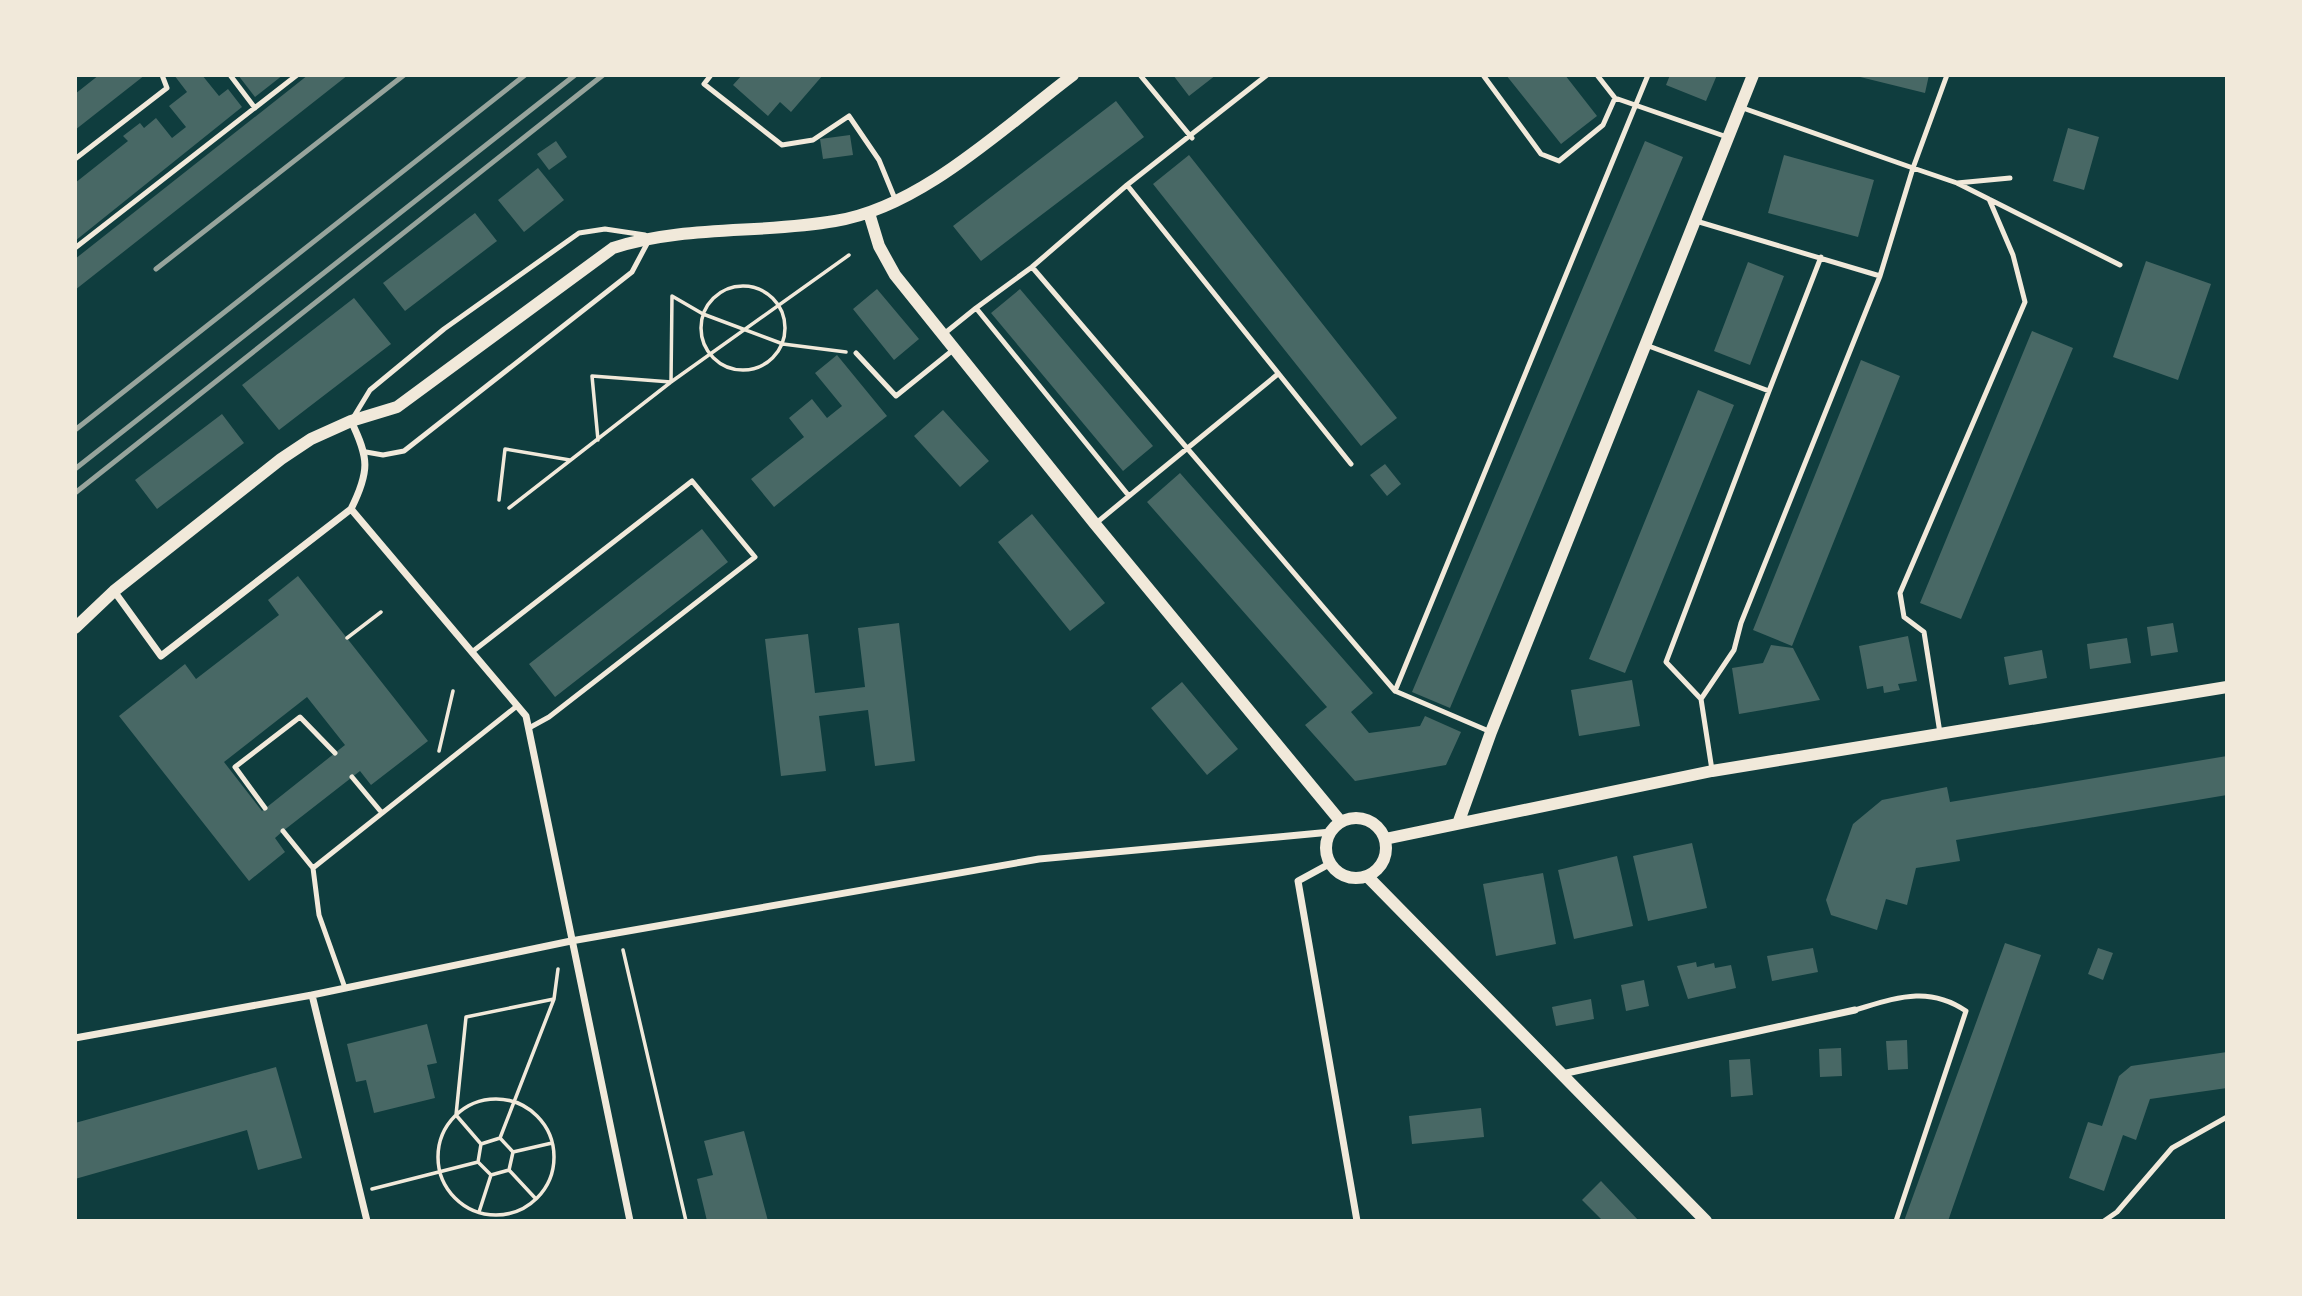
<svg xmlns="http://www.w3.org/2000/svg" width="2302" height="1296" font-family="Overpass,sans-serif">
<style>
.building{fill:#486865;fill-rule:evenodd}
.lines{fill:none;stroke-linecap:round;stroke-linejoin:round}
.path{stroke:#f1e9da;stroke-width:3.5}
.service{stroke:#f1e9da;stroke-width:5}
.minor{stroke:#f1e9da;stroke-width:7}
.tertiary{stroke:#f1e9da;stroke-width:12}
.rail{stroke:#97a49c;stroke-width:5}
</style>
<rect width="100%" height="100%" fill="#0f3d3e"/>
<path class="building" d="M 99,75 L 145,75 L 75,130 L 75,94 Z
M 174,75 L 202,75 L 219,96 L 228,89 L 242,107 L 75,241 L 75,183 L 128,141 L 123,136 L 140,123 L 144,128 L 156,118 L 172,138 L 186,127 L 169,106 L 187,92 Z
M 238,75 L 283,75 L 255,97 Z
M 308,75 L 348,75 L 75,290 L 75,259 Z
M 742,75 L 823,75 L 791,112 L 780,102 L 768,116 L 733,85 Z
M 1173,75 L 1216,75 L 1189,96 Z
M 1506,75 L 1565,75 L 1597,116 L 1561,144 Z
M 1670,75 L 1717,75 L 1706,101 L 1666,85 Z
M 1852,75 L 1929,75 L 1925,93 Z
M 1116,101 L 1144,137 L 981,261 L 953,226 Z
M 2068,128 L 2099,137 L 2084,190 L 2053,181 Z
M 850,135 L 853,155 L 823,159 L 820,139 Z
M 556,141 L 567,157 L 549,170 L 537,154 Z
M 1645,141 L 1683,157 L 1450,708 L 1412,692 Z
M 1189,155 L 1397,418 L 1361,446 L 1153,184 Z
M 1784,155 L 1874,180 L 1858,237 L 1768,213 Z
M 538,168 L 564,200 L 524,232 L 498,200 Z
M 475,213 L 497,241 L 405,311 L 383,283 Z
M 2146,261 L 2211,284 L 2178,380 L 2113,357 Z
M 1748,262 L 1784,276 L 1750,365 L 1714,351 Z
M 877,289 L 919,339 L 894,360 L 853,309 Z
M 1020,289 L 1153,446 L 1123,471 L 991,313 Z
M 354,298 L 391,344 L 279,430 L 242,385 Z
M 2032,331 L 2073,348 L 1961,619 L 1920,603 Z
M 837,355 L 887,416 L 774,507 L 751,479 L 804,437 L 789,418 L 812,399 L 827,418 L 842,406 L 815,373 Z
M 1861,360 L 1900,376 L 1792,646 L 1753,630 Z
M 1698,390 L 1734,405 L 1625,673 L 1589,659 Z
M 943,410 L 989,461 L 960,487 L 914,436 Z
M 222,414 L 244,443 L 157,509 L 135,480 Z
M 1385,464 L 1401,484 L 1387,496 L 1370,475 Z
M 1180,473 L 1373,693 L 1351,712 L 1369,733 L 1420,726 L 1425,716 L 1461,732 L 1446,765 L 1355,781 L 1305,725 L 1327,707 L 1147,502 Z
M 1032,514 L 1105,603 L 1070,631 L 998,542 Z
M 702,529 L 728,562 L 555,697 L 529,664 Z
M 298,576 L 428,741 L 371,785 L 360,771 L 283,831 L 275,838 L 285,852 L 249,881 L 119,716 L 185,664 L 196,679 L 279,615 L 268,600 ZM 307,697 L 345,745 L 262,811 L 224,762 Z
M 899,623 L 915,761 L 875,766 L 868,710 L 819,716 L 826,771 L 781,776 L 765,639 L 808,634 L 815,693 L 865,687 L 858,628 Z
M 2173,623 L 2178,652 L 2151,656 L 2147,627 Z
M 1908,636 L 1917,681 L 1898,684 L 1900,690 L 1884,693 L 1883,686 L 1867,689 L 1859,646 Z
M 2127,638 L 2131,663 L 2090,669 L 2087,644 Z
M 1771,645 L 1793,648 L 1820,700 L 1739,714 L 1732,668 L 1763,663 Z
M 2042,650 L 2047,678 L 2009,685 L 2004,657 Z
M 1632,680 L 1640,726 L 1579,736 L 1571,690 Z
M 1182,682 L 1238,749 L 1207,775 L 1151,708 Z
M 2227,756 L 2227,795 L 1956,840 L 1960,861 L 1916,868 L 1907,905 L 1886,899 L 1877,930 L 1831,915 L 1826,900 L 1853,824 L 1882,800 L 1947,787 L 1950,802 Z
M 1692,843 L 1707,908 L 1648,921 L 1633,856 Z
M 1617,856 L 1633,926 L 1574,939 L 1558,870 Z
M 1543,873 L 1556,944 L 1496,956 L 1483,884 Z
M 2005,943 L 2041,955 L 1948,1221 L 1904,1221 Z
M 1813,948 L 1818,972 L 1772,981 L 1767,956 Z
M 2098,948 L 2113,953 L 2103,980 L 2088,974 Z
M 1696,962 L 1697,967 L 1714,963 L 1715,968 L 1731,965 L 1736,988 L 1688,999 L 1677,966 Z
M 1644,980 L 1649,1006 L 1626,1011 L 1621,985 Z
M 1591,999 L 1594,1019 L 1556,1026 L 1552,1007 Z
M 427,1024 L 437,1063 L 427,1065 L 435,1098 L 374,1113 L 366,1080 L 356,1082 L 347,1044 Z
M 1907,1040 L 1908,1069 L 1888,1070 L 1886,1041 Z
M 1841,1048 L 1842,1076 L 1820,1077 L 1819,1049 Z
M 2227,1052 L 2227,1088 L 2150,1099 L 2136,1140 L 2123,1135 L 2104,1191 L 2069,1178 L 2088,1122 L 2102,1126 L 2119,1076 L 2131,1066 Z
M 1750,1059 L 1753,1095 L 1731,1097 L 1729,1060 Z
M 276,1067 L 302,1158 L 258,1170 L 247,1130 L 75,1179 L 75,1123 Z
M 1481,1108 L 1484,1137 L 1412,1144 L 1409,1116 Z
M 744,1131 L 768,1221 L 707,1221 L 697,1179 L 713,1175 L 704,1141 Z
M 1601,1181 L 1639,1221 L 1603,1221 L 1582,1200 Z"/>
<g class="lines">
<path class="path" d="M701 328a42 42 0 1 1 84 0a42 42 0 1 1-84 0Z
M 598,440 L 592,376 L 671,382 L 672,296 L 703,314 L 783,344 L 846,352
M 499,500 L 505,449 L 570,460
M 509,508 L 671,382 L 849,255
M 347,638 L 381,612
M 439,751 L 453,691
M 623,950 L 686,1221
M 554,999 L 558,969
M438 1157a58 58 0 1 1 116 0a58 58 0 1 1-116 0Z
M 500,1138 L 513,1152 L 509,1170 L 491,1175 L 478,1162 L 481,1144 Z
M 481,1144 L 456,1115 L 466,1017 L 554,999 L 500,1138
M 513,1152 L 552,1143
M 509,1170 L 536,1199
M 372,1189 L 478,1162
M 479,1212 L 491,1175"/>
<path class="service" d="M 230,75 L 255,108
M 711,75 L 704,84 L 782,145 L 813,140 L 849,116 L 879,160 L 895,199
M 1140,75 L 1192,138
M 1483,75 L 1541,154 L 1559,161 L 1603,125 L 1615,98 L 1727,137
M 1597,75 L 1615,98
M 1947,75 L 1913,168 L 1957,183 L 2010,178
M 75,159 L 167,88 L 162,75
M 1957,183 L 2120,265
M 1127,185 L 1351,464
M 1696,221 L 1880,276 L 1913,168 L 1740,107
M 75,248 L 297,75
M 1032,267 L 1395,691 L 1648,75
M 976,308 L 1032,267 L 1127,185 L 1267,75
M 945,333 L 976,308 L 1129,496 L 1095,524
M 1646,345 L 1769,391 L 1821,257
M 856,353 L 896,396 L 953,350
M 353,418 L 370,390 L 444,329 L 579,233 L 605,229 L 645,235
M 366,452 L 383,455 L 404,451 L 632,272 L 649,240
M 1129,496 L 1278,374
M 472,652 L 692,481 L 755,557 L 549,717 L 529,728
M 1395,691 L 1491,732
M 1701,699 L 1734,650 L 1741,623 L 1880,276
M 1940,733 L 1924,632 L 1904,617 L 1900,593 L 2025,302 L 2013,255 L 1989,199
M 1712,770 L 1701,699 L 1666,662 L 1769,391
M 352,777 L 382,813
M 265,808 L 235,767 L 300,717 L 335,753
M 283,831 L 313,868 L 517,706
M 313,868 L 319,915 L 345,988
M 1855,1010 C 1896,998 1928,985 1966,1011 L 1896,1221
M 2104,1221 L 2117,1212 L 2172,1148 L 2227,1117"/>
<path class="minor" d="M 351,509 L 526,716 L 630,1221
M 114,591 L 161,656 L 351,509 C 370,471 369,458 351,421
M 1331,863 L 1298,881 L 1357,1221
M 312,995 L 367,1221
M 75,1038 L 312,995 L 571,941 L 1039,859 L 1331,832
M 1562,1074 L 1855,1010"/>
<path class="tertiary" d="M 869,213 L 879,246 L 895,275 L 1095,524 L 1341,822
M 75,628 L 114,591 L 281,459 L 311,439 L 351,421 L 397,407 L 613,248 C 685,225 761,234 835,221 C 920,208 1004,127 1073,75
M1326 848a30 30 0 1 1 60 0a30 30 0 1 1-60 0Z
M 1459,821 L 1491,732 L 1753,75
M 1385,839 L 1712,771 L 2227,687
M 1367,876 L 1706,1221"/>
<path class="rail" d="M 156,269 L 404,75
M 75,430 L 525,75
M 75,469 L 575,75
M 75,493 L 603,75"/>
</g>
<rect width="2302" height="1296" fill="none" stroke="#f1e9da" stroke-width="154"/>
</svg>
